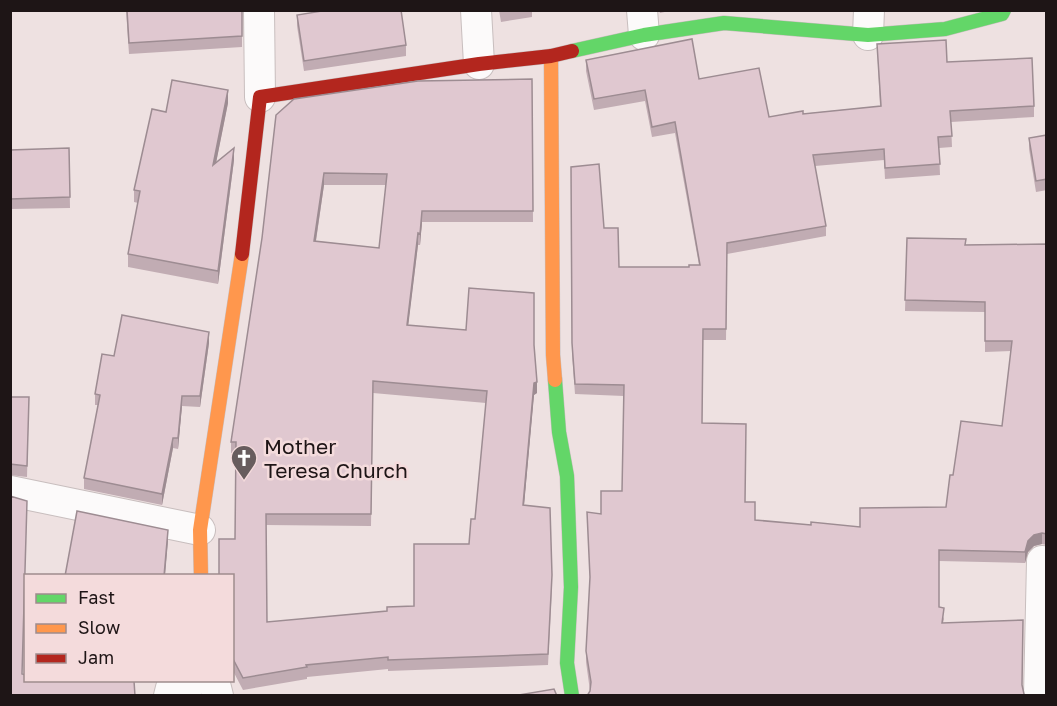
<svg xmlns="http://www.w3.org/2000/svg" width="1057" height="706" font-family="'Golos Text',sans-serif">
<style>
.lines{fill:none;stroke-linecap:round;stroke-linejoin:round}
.street-casing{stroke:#c8bebe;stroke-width:32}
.fast-casing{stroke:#c8bebe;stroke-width:15}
.slow-casing{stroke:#c8bebe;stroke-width:15}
.jam-casing{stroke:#c8bebe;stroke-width:15}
.street{stroke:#fcfafa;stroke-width:30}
.fast{stroke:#63d668;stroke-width:14}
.slow{stroke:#ff974d;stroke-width:14}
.jam{stroke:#b3261e;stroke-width:14}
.wall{fill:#c1acb3;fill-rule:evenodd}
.shaded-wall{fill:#9d8c92}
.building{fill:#e0c8d0;stroke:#9d8c92;stroke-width:1.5;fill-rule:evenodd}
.labels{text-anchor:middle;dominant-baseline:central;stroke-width:5;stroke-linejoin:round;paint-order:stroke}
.poi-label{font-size:21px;fill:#1e1516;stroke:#f4dbdc;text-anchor:start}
</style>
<rect width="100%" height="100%" fill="#eee1e1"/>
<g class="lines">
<g class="street-casing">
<path id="street" d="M 259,10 L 260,97
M 476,10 L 479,64
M 642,10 L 644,35
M 868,35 L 869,10
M 10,491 L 200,530
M 214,680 L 218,696
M 169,696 L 171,688 L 196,680
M 1039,696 L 1042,561"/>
</g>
<g class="fast-casing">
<path id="fast" d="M 572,51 L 644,35 L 724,23 L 868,35 L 945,29 L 1002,14 L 1004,10
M 555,380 L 559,432 L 567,476 L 571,587 L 567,663 L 572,696"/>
</g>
<g class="slow-casing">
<path id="slow" d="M 551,56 L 553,355 L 555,380
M 201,576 L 200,530 L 242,254"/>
</g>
<g class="jam-casing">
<path id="jam" d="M 242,254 L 260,97 L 479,64 L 551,56 L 572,51"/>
</g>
<use href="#street" class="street"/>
<use href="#fast" class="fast"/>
<use href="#slow" class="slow"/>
<use href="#jam" class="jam"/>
</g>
<path class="wall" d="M 126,10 L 242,10 L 242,47 L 129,54 Z
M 499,10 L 532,10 L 532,17 L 501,22 Z
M 659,10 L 674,10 L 660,13 Z
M 297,15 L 406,45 L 406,56 L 304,71 L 297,26 Z
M 877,44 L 947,62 L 1034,106 L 1034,117 L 951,122 L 952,147 L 939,148 L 940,175 L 885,179 L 884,160 L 815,166 L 826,226 L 826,236 L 727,254 L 726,340 L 703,340 L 702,423 L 755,520 L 811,525 L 860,527 L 946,507 L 953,475 L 1002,426 L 1011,351 L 985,352 L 985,312 L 905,311 L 907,238 L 965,245 L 1047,244 L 1047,545 L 1042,544 L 1034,546 L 1028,552 L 1025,563 L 939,561 L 939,607 L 944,619 L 943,623 L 590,691 L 586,662 L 586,651 L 601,514 L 622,491 L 624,396 L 575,394 L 572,354 L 571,167 L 604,228 L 619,267 L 689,267 L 699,265 L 675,133 L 652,137 L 645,101 L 594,110 L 586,71 L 586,60 L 699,79 L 769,117 L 880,106 Z
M 532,79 L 533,222 L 422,222 L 420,245 L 418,245 L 408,325 L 534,345 L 537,393 L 534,395 L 524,505 L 552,587 L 548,665 L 388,671 L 388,669 L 307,677 L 307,679 L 243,690 L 232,669 L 232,576 L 235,539 L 236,454 L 231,453 L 231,442 L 262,238 L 276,115 ZM 324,185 L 386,185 L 379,248 L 316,241 ZM 373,393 L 486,403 L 475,519 L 469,544 L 414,606 L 387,611 L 267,622 L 266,525 L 371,526 Z
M 228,103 L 216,163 L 234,160 L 218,284 L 128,267 L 128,254 L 138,203 L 134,202 L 134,190 L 166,112 Z
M 1047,135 L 1047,190 L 1036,192 L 1029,149 L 1029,138 Z
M 69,148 L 70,208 L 10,209 L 10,150 Z
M 209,343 L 200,407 L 182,406 L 178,449 L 173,448 L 162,505 L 84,489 L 84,478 L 98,405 L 95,405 L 95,394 L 114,356 Z
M 10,397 L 29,397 L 27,477 L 10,475 Z"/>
<path class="shaded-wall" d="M 228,90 L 228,103 L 213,178 L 213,165 Z
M 234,148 L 234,160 L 218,284 L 218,271 Z
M 324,173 L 324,185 L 314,253 L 314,241 Z
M 422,211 L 422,222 L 420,245 L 420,234 Z
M 418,233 L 418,245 L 407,336 L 407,325 Z
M 209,332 L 209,343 L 200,407 L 200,396 Z
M 537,382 L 537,393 L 534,395 L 523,517 L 523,505 L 534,383 Z
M 182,396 L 182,406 L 178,449 L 178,438 Z
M 173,438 L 173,448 L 162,505 L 162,494 Z
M 168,530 L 168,541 L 165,576 L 164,576 Z
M 1042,533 L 1042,544 L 1034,546 L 1028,552 L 1025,563 L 1025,552 L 1028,541 L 1034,535 Z"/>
<path class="building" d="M 127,10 L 242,10 L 242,36 L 129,43 Z
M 328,10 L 401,10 L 406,45 L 304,61 L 297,15 Z
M 692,39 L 699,79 L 759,68 L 769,117 L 803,111 L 803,114 L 881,106 L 877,44 L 946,40 L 947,62 L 1032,58 L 1034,106 L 950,111 L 952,136 L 938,137 L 940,164 L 885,168 L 884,149 L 813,155 L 826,226 L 727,243 L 726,329 L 703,329 L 702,423 L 746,424 L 745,502 L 755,502 L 755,520 L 811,525 L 811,522 L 860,527 L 860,508 L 946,507 L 950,475 L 953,475 L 961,421 L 1002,426 L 1012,341 L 985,341 L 985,302 L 905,300 L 907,238 L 966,239 L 965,245 L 1047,244 L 1047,534 L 1042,533 L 1034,535 L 1028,541 L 1025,552 L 939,550 L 939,607 L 944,608 L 942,623 L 1023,620 L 1022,685 L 1024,694 L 1026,696 L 587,696 L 590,691 L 591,682 L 586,651 L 590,577 L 587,512 L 601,514 L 601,491 L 622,491 L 624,385 L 575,384 L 572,343 L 571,167 L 599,164 L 604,228 L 618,228 L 619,267 L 689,267 L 689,265 L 700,265 L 675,122 L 652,127 L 645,90 L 594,99 L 586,60 Z
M 532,79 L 533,211 L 422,211 L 420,234 L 418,233 L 407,325 L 466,330 L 469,288 L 534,293 L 534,345 L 537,382 L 534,383 L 523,505 L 550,508 L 552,575 L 548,654 L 388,660 L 388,657 L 306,665 L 307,667 L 243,678 L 232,657 L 232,576 L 219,576 L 219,539 L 235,539 L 236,442 L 231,442 L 262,238 L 276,115 L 294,99 L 418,81 ZM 324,173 L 387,174 L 379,248 L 314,241 ZM 373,381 L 487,391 L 475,519 L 471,519 L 469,544 L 414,544 L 414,606 L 387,607 L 387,611 L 267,622 L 266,514 L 371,514 Z
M 172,80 L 228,90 L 213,165 L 234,148 L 218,271 L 128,254 L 140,191 L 134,190 L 152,109 L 166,112 Z
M 1047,135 L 1047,179 L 1036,181 L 1029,138 Z
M 69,148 L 70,197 L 10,199 L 10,150 Z
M 122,315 L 209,332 L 200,396 L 182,396 L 178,438 L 173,438 L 162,494 L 84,478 L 100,395 L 95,394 L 102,354 L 114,356 Z
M 10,397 L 29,397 L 27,466 L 10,464 Z
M 10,496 L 27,501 L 22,674 L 26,675 L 26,681 L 134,681 L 135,696 L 10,696 Z
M 77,511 L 168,530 L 164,576 L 65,576 Z
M 554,689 L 557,696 L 513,696 Z"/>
<defs>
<g id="church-pin" transform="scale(1.35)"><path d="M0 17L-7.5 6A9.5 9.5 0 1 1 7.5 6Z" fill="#675c5d" stroke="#f4dbdc"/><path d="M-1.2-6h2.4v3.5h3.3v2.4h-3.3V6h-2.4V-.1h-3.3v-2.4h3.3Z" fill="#fff"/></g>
</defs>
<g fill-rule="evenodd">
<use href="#church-pin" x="244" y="458"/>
</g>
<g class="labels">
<g class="poi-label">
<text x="264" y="446">Mother<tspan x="264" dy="24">Teresa Church</tspan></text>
</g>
</g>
<rect width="1057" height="706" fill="none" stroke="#1e1516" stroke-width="24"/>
<rect x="24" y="574" width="210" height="108" fill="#f4dbdc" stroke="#9e8c8d" stroke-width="1.5"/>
<rect x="36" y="594" width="30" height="9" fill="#63d668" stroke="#9e8c8d" stroke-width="1.5"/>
<text x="78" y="604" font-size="18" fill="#1e1516">Fast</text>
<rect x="36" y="624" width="30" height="9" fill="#ff974d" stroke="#9e8c8d" stroke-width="1.5"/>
<text x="78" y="634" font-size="18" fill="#1e1516">Slow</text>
<rect x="36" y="654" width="30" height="9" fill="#b3261e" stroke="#9e8c8d" stroke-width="1.5"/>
<text x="78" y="664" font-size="18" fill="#1e1516">Jam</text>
</svg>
